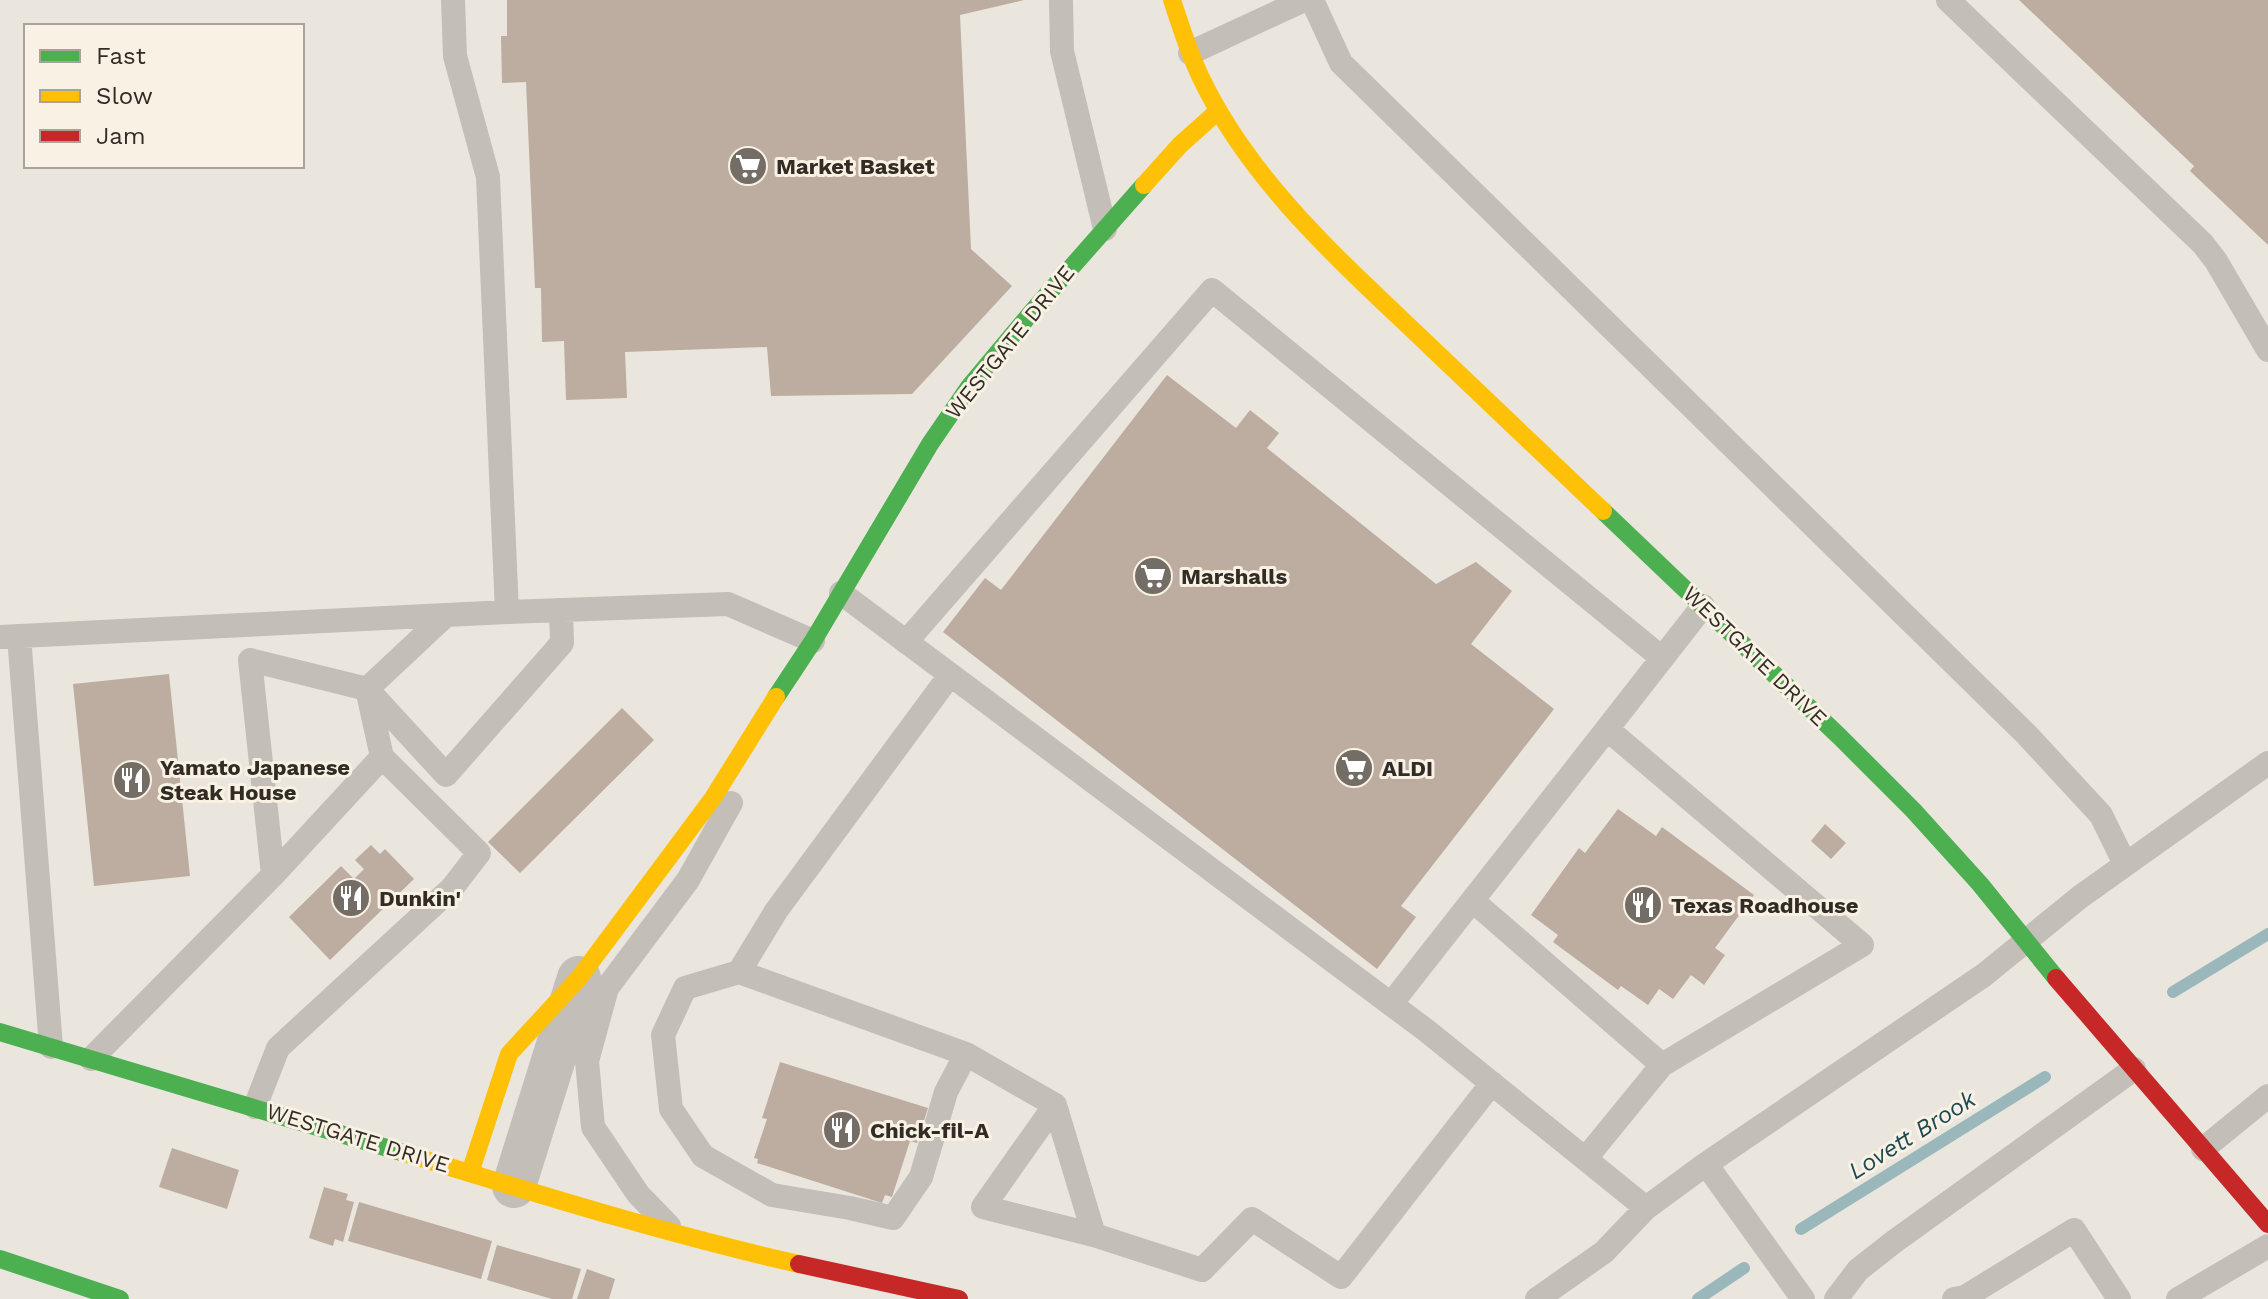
<svg xmlns="http://www.w3.org/2000/svg" width="2268" height="1299" font-family="'Work Sans',sans-serif">
<style>
.lines{fill:none;stroke-linecap:round;stroke-linejoin:round}
.stream{stroke:#9ab8bb;stroke-width:12}
.building{fill:#bdaca0}
.lane{stroke:#c3beb7;stroke-width:24}
.street{stroke:#c3beb7;stroke-width:44}
.fast{stroke:#4caf50;stroke-width:18}
.slow{stroke:#ffc107;stroke-width:18}
.jam{stroke:#c62828;stroke-width:18}
.labels{text-anchor:middle;dominant-baseline:central;stroke-width:6;stroke-linejoin:round;paint-order:stroke}
.poi-label{font-size:22px;font-weight:bold;fill:#332c26;stroke:#f8f1e4;text-anchor:start}
.street-label{font-size:22px;fill:#332c26;stroke:#f8f1e4}
.water-label{font-size:24px;font-style:italic;fill:#1c4a54;stroke:#f8f1e4}
</style>
<rect width="100%" height="100%" fill="#eae6de"/>
<g class="lines">
<path class="stream" d="M 2173,992 L 2268,934
M 1801,1229 L 2045,1077
M 1698,1299 L 1744,1268"/>
</g>
<path class="building" d="M 507,0 L 1024,0 L 960,15 L 971,249 L 1012,286 L 912,394 L 771,396 L 767,347 L 625,352 L 627,398 L 566,400 L 564,341 L 542,342 L 541,288 L 535,288 L 526,82 L 502,83 L 501,36 L 507,36 Z
M 2019,0 L 2268,0 L 2268,245 L 2190,171 L 2194,166 Z
M 1167,375 L 1236,428 L 1250,410 L 1279,433 L 1267,448 L 1436,584 L 1476,562 L 1512,591 L 1471,644 L 1554,709 L 1401,906 L 1416,917 L 1377,969 L 943,632 L 985,578 L 1001,590 Z
M 169,674 L 190,876 L 94,886 L 73,684 Z
M 622,708 L 654,740 L 520,873 L 488,842 Z
M 1618,809 L 1656,836 L 1662,827 L 1754,895 L 1715,948 L 1725,955 L 1704,985 L 1691,975 L 1673,999 L 1659,989 L 1648,1005 L 1621,986 L 1618,990 L 1553,942 L 1558,935 L 1531,915 L 1579,848 L 1585,853 Z
M 1825,824 L 1846,843 L 1831,859 L 1811,841 Z
M 371,845 L 380,854 L 385,849 L 414,879 L 330,960 L 289,917 L 341,866 L 354,879 L 364,869 L 355,860 Z
M 780,1062 L 928,1108 L 917,1143 L 910,1141 L 892,1197 L 885,1195 L 882,1203 L 757,1163 L 758,1159 L 754,1158 L 767,1119 L 762,1118 Z
M 172,1148 L 239,1170 L 227,1209 L 159,1187 Z
M 324,1187 L 348,1194 L 346,1200 L 354,1202 L 343,1242 L 335,1239 L 333,1246 L 309,1238 Z
M 359,1202 L 492,1241 L 481,1279 L 348,1241 Z
M 497,1245 L 581,1269 L 572,1299 L 552,1299 L 487,1280 Z
M 587,1269 L 615,1279 L 609,1299 L 577,1299 Z"/>
<g class="lines">
<path class="lane" d="M 453,0 L 455,56 L 488,177 L 507,612
M 1061,0 L 1062,51 L 1105,229
M 1312,0 L 1341,63 L 2027,735 L 2101,815 L 2125,864
M 1948,0 L 2203,244 L 2216,261 L 2268,350
M 1190,53 L 1304,0
M 841,593 L 1427,1031 L 1646,1208
M 446,615 L 367,689 L 446,775 L 562,643 L 561,610
M 19,636 L 51,1047
M 0,637 L 507,612 L 728,604 L 813,641
M 906,642 L 1212,290 L 1662,658
M 950,675 L 776,911 L 739,972 L 966,1054 L 1055,1105 L 1094,1235 L 1202,1270 L 1252,1219 L 1341,1277 L 1492,1083
M 1607,729 L 1703,606
M 1473,901 L 1662,1065
M 739,972 L 685,988 L 663,1035 L 671,1109 L 703,1156 L 772,1195 L 850,1208 L 893,1218 L 921,1177 L 946,1092 L 966,1054
M 1391,1004 L 1607,729 L 1862,945 L 1662,1065 L 1586,1158
M 91,1059 L 273,875 L 382,757
M 1055,1105 L 983,1207 L 1094,1235
M 255,1107 L 278,1048 L 452,888 L 479,853 L 382,757 L 367,689 L 250,660 L 273,875
M 2203,1149 L 2268,1096
M 1706,1164 L 1803,1299
M 669,1226 L 638,1194 L 593,1127 L 587,1061 L 607,988 L 688,880 L 731,803
M 1537,1299 L 1604,1252 L 1646,1208 L 1706,1164 L 1984,975 L 2080,897 L 2268,763
M 1836,1299 L 1858,1270 L 1895,1241 L 2134,1069
M 1954,1299 L 1965,1297 L 2074,1230 L 2119,1299
M 2178,1299 L 2268,1246"/>
<path class="street" d="M 514,1186 L 579,978"/>
<path class="fast" d="M 1603,511 L 1841,738 L 1913,810 L 1980,884 L 2056,978
M 776,697 L 813,641 L 930,444 L 969,387 L 1031,313 L 1144,185
M 0,1032 L 404,1153
M 0,1259 L 120,1299"/>
<path class="slow" d="M 1172,0 C 1181,27 1189,54 1202,80 C 1251,181 1337,258 1417,334 C 1479,393 1541,452 1603,511
M 1144,185 L 1180,145 L 1218,111
M 404,1153 C 535,1193 665,1234 799,1264
M 470,1173 L 509,1054 L 579,978 L 713,798 L 776,697"/>
<path class="jam" d="M 2056,978 L 2268,1224
M 799,1264 L 959,1299"/>
</g>
<defs>
<g id="supermarket-disc" transform="scale(2)"><circle r="9.5" fill="#736d66" stroke="#f8f1e4"/><path d="M-6-5.5h2.5l.6 2H6L4.5 2H-2.5L-4.4-4H-6ZM-1.5 3.2a1.3 1.3 0 1 0 .1 0ZM3 3.2a1.3 1.3 0 1 0 .1 0Z" fill="#fff"/></g>
<g id="restaurant-disc" transform="scale(2)"><circle r="9.5" fill="#736d66" stroke="#f8f1e4"/><path d="M-5-6h1v4h1v-4h1v4h1v-4h1v5L-1.5 .5V6h-2V.5L-5-1ZM5-6V6H3V1.5H1.5Q1.5-4 5-6Z" fill="#fff"/></g>
</defs>
<g fill-rule="evenodd">
<use href="#supermarket-disc" x="748" y="166"/>
<use href="#supermarket-disc" x="1153" y="576"/>
<use href="#supermarket-disc" x="1354" y="768"/>
<use href="#restaurant-disc" x="132" y="780"/>
<use href="#restaurant-disc" x="351" y="898"/>
<use href="#restaurant-disc" x="1643" y="905"/>
<use href="#restaurant-disc" x="842" y="1130"/>
</g>
<g class="labels">
<g class="poi-label">
<text x="776" y="166">Market Basket</text>
<text x="1181" y="576">Marshalls</text>
<text x="160" y="767">Yamato Japanese<tspan x="160" dy="25">Steak House</tspan></text>
<text x="1382" y="768">ALDI</text>
<text x="379" y="898">Dunkin'</text>
<text x="1671" y="905">Texas Roadhouse</text>
<text x="870" y="1130">Chick-fil-A</text>
</g>
<g class="street-label">
<text transform="translate(1010 342) rotate(-51)">WESTGATE DRIVE</text>
<text transform="translate(1755 656) rotate(44)">WESTGATE DRIVE</text>
<text transform="translate(358 1138) rotate(17)">WESTGATE DRIVE</text>
</g>
<g class="water-label">
<text transform="translate(1912 1135) rotate(-32)">Lovett Brook</text>
</g>
</g>
<rect x="24" y="24" width="280" height="144" fill="#f8f1e4" stroke="#a9a298" stroke-width="2"/>
<rect x="40" y="50" width="40" height="12" fill="#4caf50" stroke="#a9a298" stroke-width="2"/>
<text x="96" y="64" font-size="24" fill="#332c26">Fast</text>
<rect x="40" y="90" width="40" height="12" fill="#ffc107" stroke="#a9a298" stroke-width="2"/>
<text x="96" y="104" font-size="24" fill="#332c26">Slow</text>
<rect x="40" y="130" width="40" height="12" fill="#c62828" stroke="#a9a298" stroke-width="2"/>
<text x="96" y="144" font-size="24" fill="#332c26">Jam</text>
</svg>
